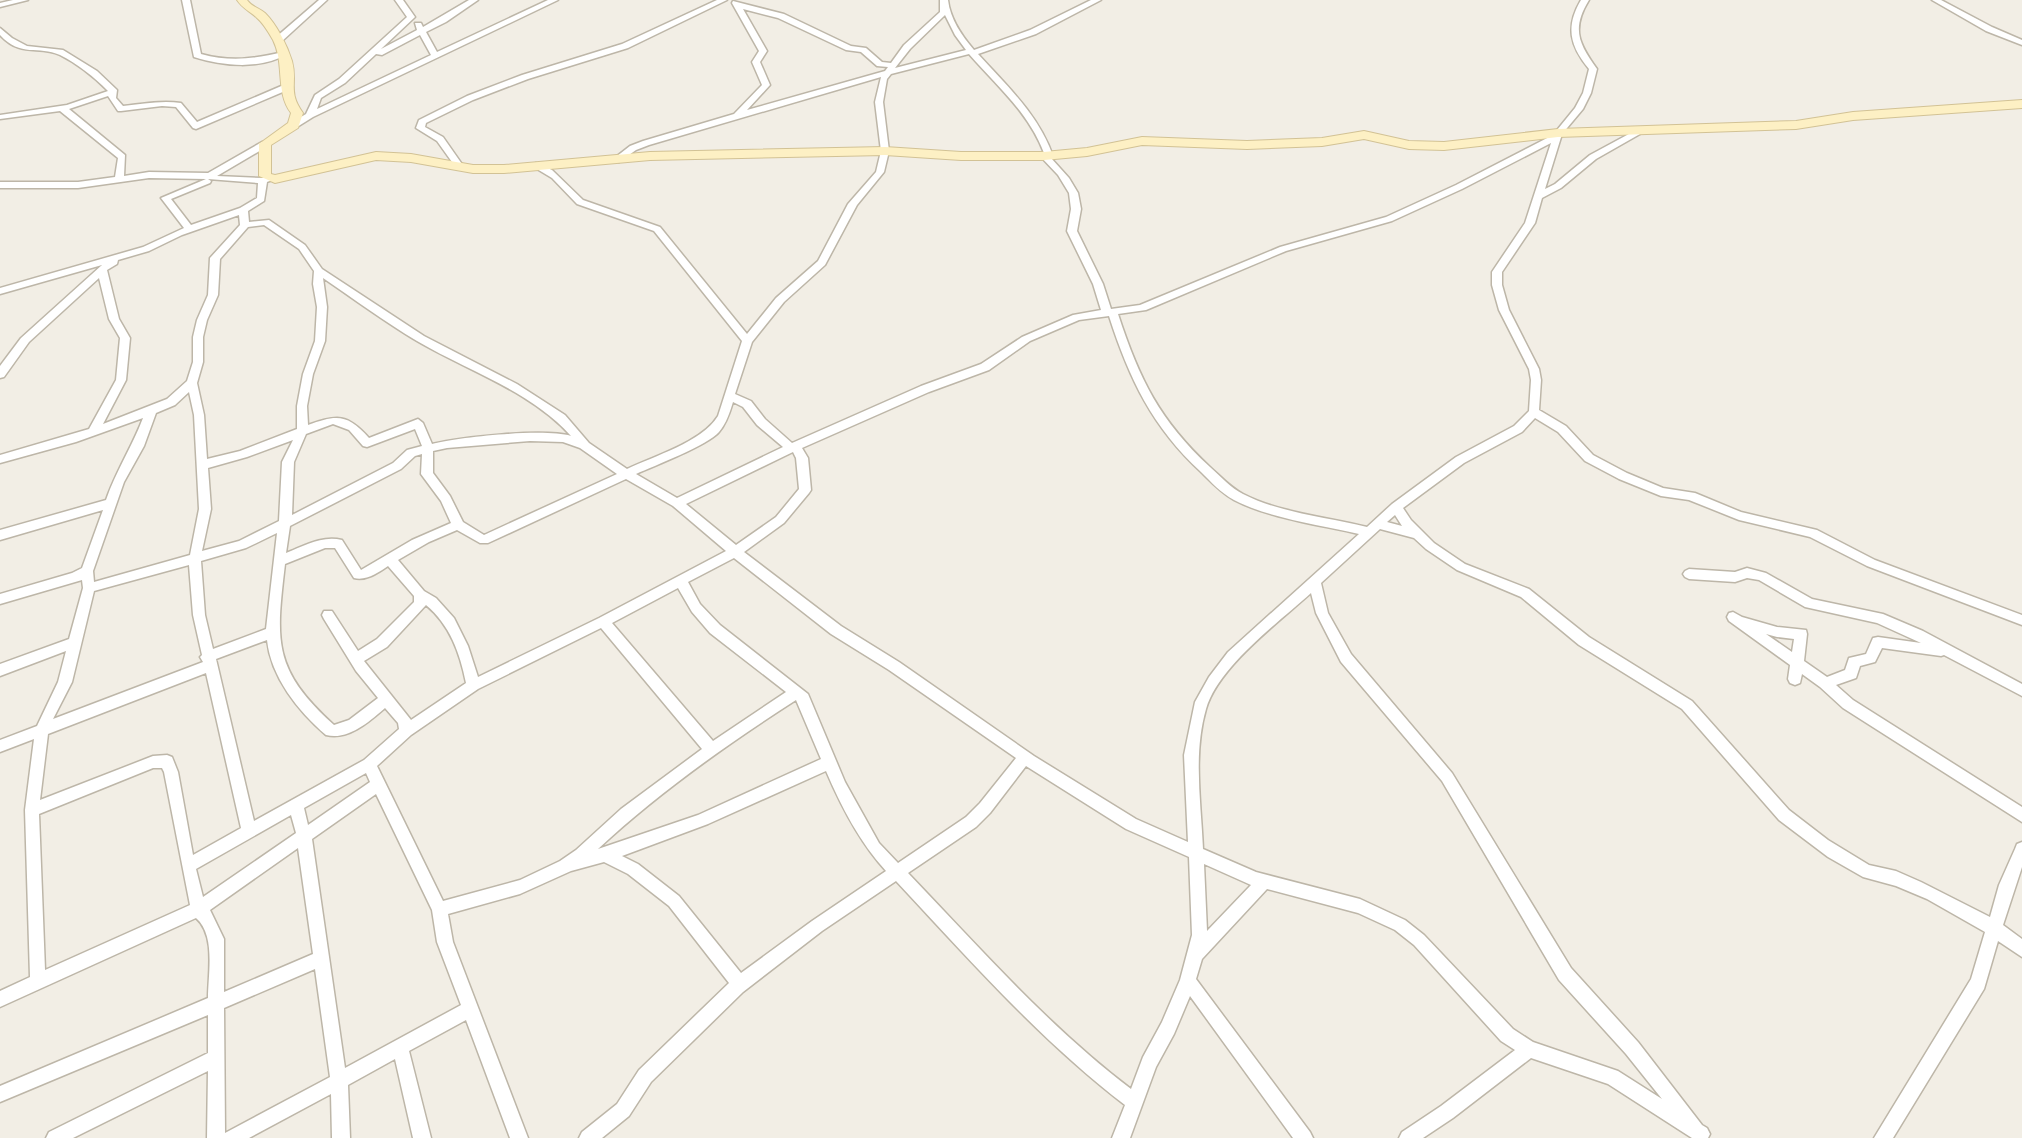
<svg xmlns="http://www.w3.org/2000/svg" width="2022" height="1138" font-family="Poppins,sans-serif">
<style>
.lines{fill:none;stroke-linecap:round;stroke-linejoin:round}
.street-casing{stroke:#bdb6a8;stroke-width:3}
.secondary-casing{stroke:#d2c295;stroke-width:2}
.street{fill:#fff;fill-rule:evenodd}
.secondary{fill:#fdf0c4;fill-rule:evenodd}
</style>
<rect width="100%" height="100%" fill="#f2eee5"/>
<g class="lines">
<g class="street-casing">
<path id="street" d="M 13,0 L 28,0 L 0,7 L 0,3 Z
M 182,0 L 190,0 L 201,54 C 230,62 254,59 283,52 L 287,54 C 260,70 223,66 194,57 Z
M 319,0 L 327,0 L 281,42 L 275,42 L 275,38 Z
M 395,0 L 403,0 L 415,17 L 381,49 L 417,30 L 415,23 L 421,23 L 423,27 L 469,0 L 478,0 L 446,22 L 426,32 L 437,52 L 548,0 L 558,0 L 313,117 L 297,127 L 291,127 L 291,123 L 306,114 L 315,95 L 339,79 L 407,17 ZM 420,35 L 431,55 L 317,109 L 321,98 L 345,83 L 376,54 L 382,55 Z
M 717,0 L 727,0 L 628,48 L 528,79 L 473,100 L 426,123 L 425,127 L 443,137 L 464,167 L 463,169 L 457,169 L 437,141 L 416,128 L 419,120 L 467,96 L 522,75 L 622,44 Z
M 940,0 L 948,0 C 950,19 962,36 974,50 L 1030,30 L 1091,0 L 1101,0 L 1036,34 L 978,54 C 1007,86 1038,114 1053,156 L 1051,158 L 1069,178 L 1078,193 L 1081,209 L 1077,231 L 1103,284 L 1111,309 L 1140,305 L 1280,247 L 1386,217 L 1456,185 L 1553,135 L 1575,108 L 1583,93 L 1589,69 C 1570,46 1565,27 1581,0 L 1589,0 C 1571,29 1579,44 1597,69 L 1591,93 L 1583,109 L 1562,134 L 1545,189 L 1555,184 L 1590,155 L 1640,128 L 1647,130 L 1596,159 L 1561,188 L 1542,198 L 1535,223 L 1502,272 L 1502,285 L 1509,310 L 1539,369 L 1541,380 L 1539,410 L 1566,426 L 1593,455 L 1627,473 L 1663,488 L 1695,493 L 1741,512 L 1817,530 L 1875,560 L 2022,615 L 2022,625 L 1867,566 L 1810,537 L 1739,520 L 1689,500 L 1661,496 L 1619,479 L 1585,461 L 1558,432 L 1535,418 L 1522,432 L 1464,463 L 1403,508 L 1411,520 L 1434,543 L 1465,564 L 1529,589 L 1589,637 L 1692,701 L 1789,810 L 1828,840 L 1869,865 L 1896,871 L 1921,882 L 1990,917 L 1999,885 L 2015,849 L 2017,844 L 2022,842 L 2022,867 L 2003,925 L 2022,939 L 2022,957 L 1998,941 L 1984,989 L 1893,1138 L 1874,1138 L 1971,979 L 1985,932 L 1927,899 L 1896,886 L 1863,877 L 1828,857 L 1779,820 L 1682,709 L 1579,645 L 1521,597 L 1457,570 L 1426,549 L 1414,538 L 1380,529 L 1321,583 L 1328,613 L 1351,654 L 1452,773 L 1571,968 L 1638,1042 L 1702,1125 L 1707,1128 L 1710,1134 L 1708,1138 L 1692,1138 L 1608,1084 L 1531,1058 L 1453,1118 L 1423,1138 L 1399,1138 L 1402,1132 L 1441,1106 L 1515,1050 L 1501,1041 L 1414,945 L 1395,930 L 1358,913 L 1267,889 L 1202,959 L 1196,979 L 1310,1132 L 1313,1138 L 1293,1138 L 1190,996 L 1174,1034 L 1156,1067 L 1130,1138 L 1112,1138 L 1125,1105 C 1040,1040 969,959 896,881 L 822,931 L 743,992 L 651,1082 L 629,1116 L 602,1138 L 579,1138 L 582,1132 L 617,1104 L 639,1070 L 729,983 L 669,906 L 628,874 L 604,862 L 571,871 L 520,894 L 448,914 L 453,942 L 528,1138 L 510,1138 L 466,1020 L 409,1051 L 431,1138 L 413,1138 L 395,1059 L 348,1085 L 350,1138 L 332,1138 L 331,1094 L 249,1138 L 207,1138 L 208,1071 L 73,1138 L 46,1138 L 49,1132 L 208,1053 L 208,1015 L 0,1102 L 0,1086 L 208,998 C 208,974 216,935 196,918 L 0,1007 L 0,991 L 30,977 L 25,810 L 34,739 L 0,752 L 0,740 L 37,726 L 58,682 L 66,651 L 0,676 L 0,664 L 69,639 L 83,588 L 82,580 L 0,604 L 0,594 L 72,573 L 82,568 L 103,510 L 0,540 L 0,530 L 106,500 C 116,471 132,447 143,418 L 76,442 L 0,463 L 0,455 L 89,429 L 116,380 L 120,338 L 109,319 L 99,278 L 29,342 L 4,377 L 0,378 L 0,366 L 21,338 L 102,265 L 0,294 L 0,288 L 143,247 L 184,228 L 161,198 L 206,179 L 149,178 L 78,188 L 0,188 L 0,182 L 78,182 L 115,177 L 118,158 L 60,111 L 0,119 L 0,115 L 67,105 L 108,91 C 94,77 78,64 60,55 C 38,45 21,58 0,35 L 0,28 L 12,38 L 27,46 L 63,50 L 97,71 L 117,90 L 116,98 L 123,106 C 142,104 162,100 181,103 L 197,122 L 286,84 L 292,84 L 292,88 L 196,129 L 193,128 L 176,107 L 162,106 L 121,111 L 118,111 L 108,96 L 69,109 L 125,155 L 124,176 L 149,172 L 208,173 L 262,142 L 268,142 L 268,146 L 217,176 L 262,178 L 272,176 L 272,180 L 267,182 L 264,201 L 248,211 L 249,222 L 269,220 L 305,245 L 322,269 L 424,336 L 517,384 L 565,415 L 589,443 L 627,469 C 654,456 702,442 718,416 L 742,341 L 654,231 L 577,204 L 552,178 L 532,166 L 536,163 L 552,170 L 583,200 L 660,227 L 747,334 L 776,298 L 818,261 L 848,204 L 876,172 L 881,151 L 875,102 L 881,77 L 649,145 L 636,150 L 619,162 L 612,160 L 630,146 L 643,141 L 734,114 L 762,85 L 752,62 L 759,51 L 732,3 L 733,1 L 784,14 L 851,46 L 866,48 L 882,62 L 891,63 L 904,45 L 940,12 ZM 743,9 L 778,18 L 846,50 L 861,52 L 877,66 L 888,67 L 885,71 L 747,110 L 770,85 L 760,62 L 767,51 ZM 945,15 L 955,35 L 966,50 L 895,68 L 910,49 ZM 969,54 C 997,86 1029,113 1044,153 L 1040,156 L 1058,175 L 1069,193 L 1071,209 L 1067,231 L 1093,284 L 1101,310 L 1073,315 L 1022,337 L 981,364 L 921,386 L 792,443 L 765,419 L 751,401 L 735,394 L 752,342 L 784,302 L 825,265 L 857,205 L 884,172 L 889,151 L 883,102 L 887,79 L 891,74 ZM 1551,143 L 1525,223 L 1492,272 L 1492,285 L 1499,310 L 1529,369 L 1531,380 L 1529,411 L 1514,426 L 1456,457 L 1392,504 L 1367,527 C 1327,517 1280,513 1243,494 C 1231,488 1221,477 1210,467 C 1160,421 1139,379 1118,314 L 1146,310 L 1286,251 L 1392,221 L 1462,189 ZM 208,179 L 258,183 L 257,198 L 240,208 L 191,225 L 171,199 L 210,183 L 211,181 ZM 239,215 L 240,225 L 210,258 L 208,295 L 197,320 L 193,337 L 193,362 L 187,381 L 167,399 L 103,424 L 126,380 L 130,338 L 119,319 L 107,270 L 117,264 L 118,260 L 149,251 L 182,235 ZM 264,225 L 299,249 L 314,271 L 313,284 L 317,307 L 315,341 L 303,374 L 297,406 L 297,429 L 240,451 L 207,459 L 204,415 L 197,383 L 203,362 L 203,337 L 207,320 L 218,295 L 220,259 L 248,227 ZM 323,278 C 354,299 385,322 417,341 C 468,371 531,391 571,436 C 544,428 460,437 432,444 L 423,423 L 418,419 L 369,438 C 348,414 337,414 308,425 L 307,406 L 313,374 L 325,341 L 327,307 ZM 1109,316 C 1129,378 1152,427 1201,472 C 1211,482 1221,493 1234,500 C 1268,518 1321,525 1359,534 L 1228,652 L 1209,677 L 1195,702 L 1184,755 L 1188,842 L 1136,819 L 1034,756 L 899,662 L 841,626 L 744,552 L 784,523 L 809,493 L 811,490 L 808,458 L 802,448 L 929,392 L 989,370 L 1030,341 L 1079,320 ZM 189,392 L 194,415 L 199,509 L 190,555 L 94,582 L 93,571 L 124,482 L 144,446 L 156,413 L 175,405 ZM 733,402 L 743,407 L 757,425 L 783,447 L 677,498 L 636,474 C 654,466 708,445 719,432 C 726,424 730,412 733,402 ZM 333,424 L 349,430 L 363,446 L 367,447 L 415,429 L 422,446 L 407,450 L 393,463 L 292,515 L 294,462 L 306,434 ZM 293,440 L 282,462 L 279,521 L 239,541 L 202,551 L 211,509 L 208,468 L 247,457 ZM 530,441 L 563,442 L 580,448 L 617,474 L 484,535 L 463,522 L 450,496 L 433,473 L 433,451 L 447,448 ZM 793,452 L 796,458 L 799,489 L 776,517 L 736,545 L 686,504 ZM 422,454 L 421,474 L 441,501 L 451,523 L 412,540 L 361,570 L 342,540 C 322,535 304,546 286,553 L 290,526 L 401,469 L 415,456 ZM 626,479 L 673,506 L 726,551 L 599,618 L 478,677 L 468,646 L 454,618 L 436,598 L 424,591 L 398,560 L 429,542 L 457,530 L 480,543 L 488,543 ZM 1395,515 L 1402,526 L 1387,522 ZM 277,533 L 266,629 L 213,649 L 205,615 L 201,561 L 246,548 ZM 325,548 L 335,548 L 354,578 C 366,581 378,573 388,566 L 414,596 L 414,602 L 377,639 L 358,651 L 332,611 L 324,611 L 322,615 L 324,619 L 356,671 L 378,698 L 349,720 L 334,725 C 272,669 276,641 285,564 ZM 734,558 L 831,634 L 889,670 L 1016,758 L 980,803 L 966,817 L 898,863 L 879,843 L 845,782 L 808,694 L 720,625 L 700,604 L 688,582 ZM 189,565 L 193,615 L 202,655 L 200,657 L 203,662 L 53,719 L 72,682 L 94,591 ZM 678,588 L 692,612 L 710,633 L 786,692 L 713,741 L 612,623 ZM 1311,593 L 1316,613 L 1341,662 L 1442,781 L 1559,980 L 1626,1054 L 1662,1099 L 1618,1071 L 1533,1042 L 1513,1029 L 1424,935 L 1405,920 L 1360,899 L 1256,872 L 1203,849 C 1201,802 1193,754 1206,709 C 1218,667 1279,622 1311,593 ZM 426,605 C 450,625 460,653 466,683 L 411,720 L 364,661 L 387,647 ZM 601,628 L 702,749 L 621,809 L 576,850 L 560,861 L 520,880 L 443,901 L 377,766 L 411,735 L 478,689 ZM 267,640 C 271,677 298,711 326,735 C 348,741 370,721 385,708 L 398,723 L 399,729 L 364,760 L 254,821 L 216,659 ZM 206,673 L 241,828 L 193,855 L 178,772 L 172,757 L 167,755 L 153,756 L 40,800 L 48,734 ZM 796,700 L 821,759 L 698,815 L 598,849 C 658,793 726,745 796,700 ZM 1026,766 L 1126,829 L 1189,857 L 1192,935 L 1180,980 L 1162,1022 L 1143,1057 L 1131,1089 C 1049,1027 979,947 908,873 L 976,827 L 990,813 ZM 153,768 L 162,768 L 164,772 L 190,905 L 45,970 L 39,814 ZM 826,771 C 841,806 860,843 886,871 L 812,921 L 741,973 L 679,896 L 638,864 L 622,856 L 708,824 ZM 366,773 L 370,782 L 308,825 L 304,808 ZM 376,794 L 432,910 L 437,942 L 461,1005 L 345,1068 L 312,839 ZM 291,815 L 296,833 L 203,897 L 196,869 ZM 298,848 L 313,954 L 224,992 L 224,939 L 210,910 ZM 1204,864 L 1251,885 L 1207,931 ZM 315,969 L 330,1077 L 225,1133 L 224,1008 Z
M 1932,0 L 1941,0 L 1992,27 L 2022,40 L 2022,45 L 1986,31 Z
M 1747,568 L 1766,573 L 1812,599 L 1883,614 L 1923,631 L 2022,684 L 2022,696 L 1944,655 L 1941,656 L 1882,648 L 1875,662 L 1860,666 L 1856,678 L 1836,685 L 1853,700 L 2022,807 L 2022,822 L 1843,708 L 1820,687 L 1802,674 L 1800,683 L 1795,685 L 1790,683 L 1788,679 L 1790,665 L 1729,621 L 1727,617 L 1729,613 L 1733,612 L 1742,617 L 1777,627 L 1806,630 L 1807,634 L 1804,661 L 1827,677 L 1845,670 L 1849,658 L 1866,654 L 1873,638 L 1878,637 L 1921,643 L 1877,623 L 1805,607 L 1759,580 L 1747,578 L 1735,582 L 1689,579 L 1685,577 L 1683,574 L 1685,571 L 1689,569 L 1735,572 ZM 1766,634 L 1777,637 L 1794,639 L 1792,652 Z"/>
</g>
<g class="secondary-casing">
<path id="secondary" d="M 237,0 L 247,0 C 252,7 259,8 265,13 C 277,25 287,45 292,61 C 298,83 287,91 303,113 L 298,128 L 271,145 L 271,174 L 275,175 L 376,152 L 411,154 L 473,165 L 504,165 L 650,152 L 885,147 L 961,152 L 1044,152 L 1087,148 L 1142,137 L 1247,141 L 1322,138 L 1364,131 L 1409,141 L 1444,142 L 1558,129 L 1796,121 L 1853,112 L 2022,100 L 2022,108 L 1853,120 L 1796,129 L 1558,137 L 1444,150 L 1409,149 L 1364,139 L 1322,146 L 1247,149 L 1142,145 L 1087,156 L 1044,160 L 961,160 L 885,155 L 650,160 L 504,173 L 473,173 L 411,162 L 376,160 L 275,183 L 259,176 L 259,144 L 288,123 L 291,113 C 275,92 285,64 273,40 C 269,33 263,23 257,18 C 250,11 243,9 237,0 Z"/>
</g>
<use href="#street" class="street"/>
<use href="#secondary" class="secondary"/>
</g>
</svg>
